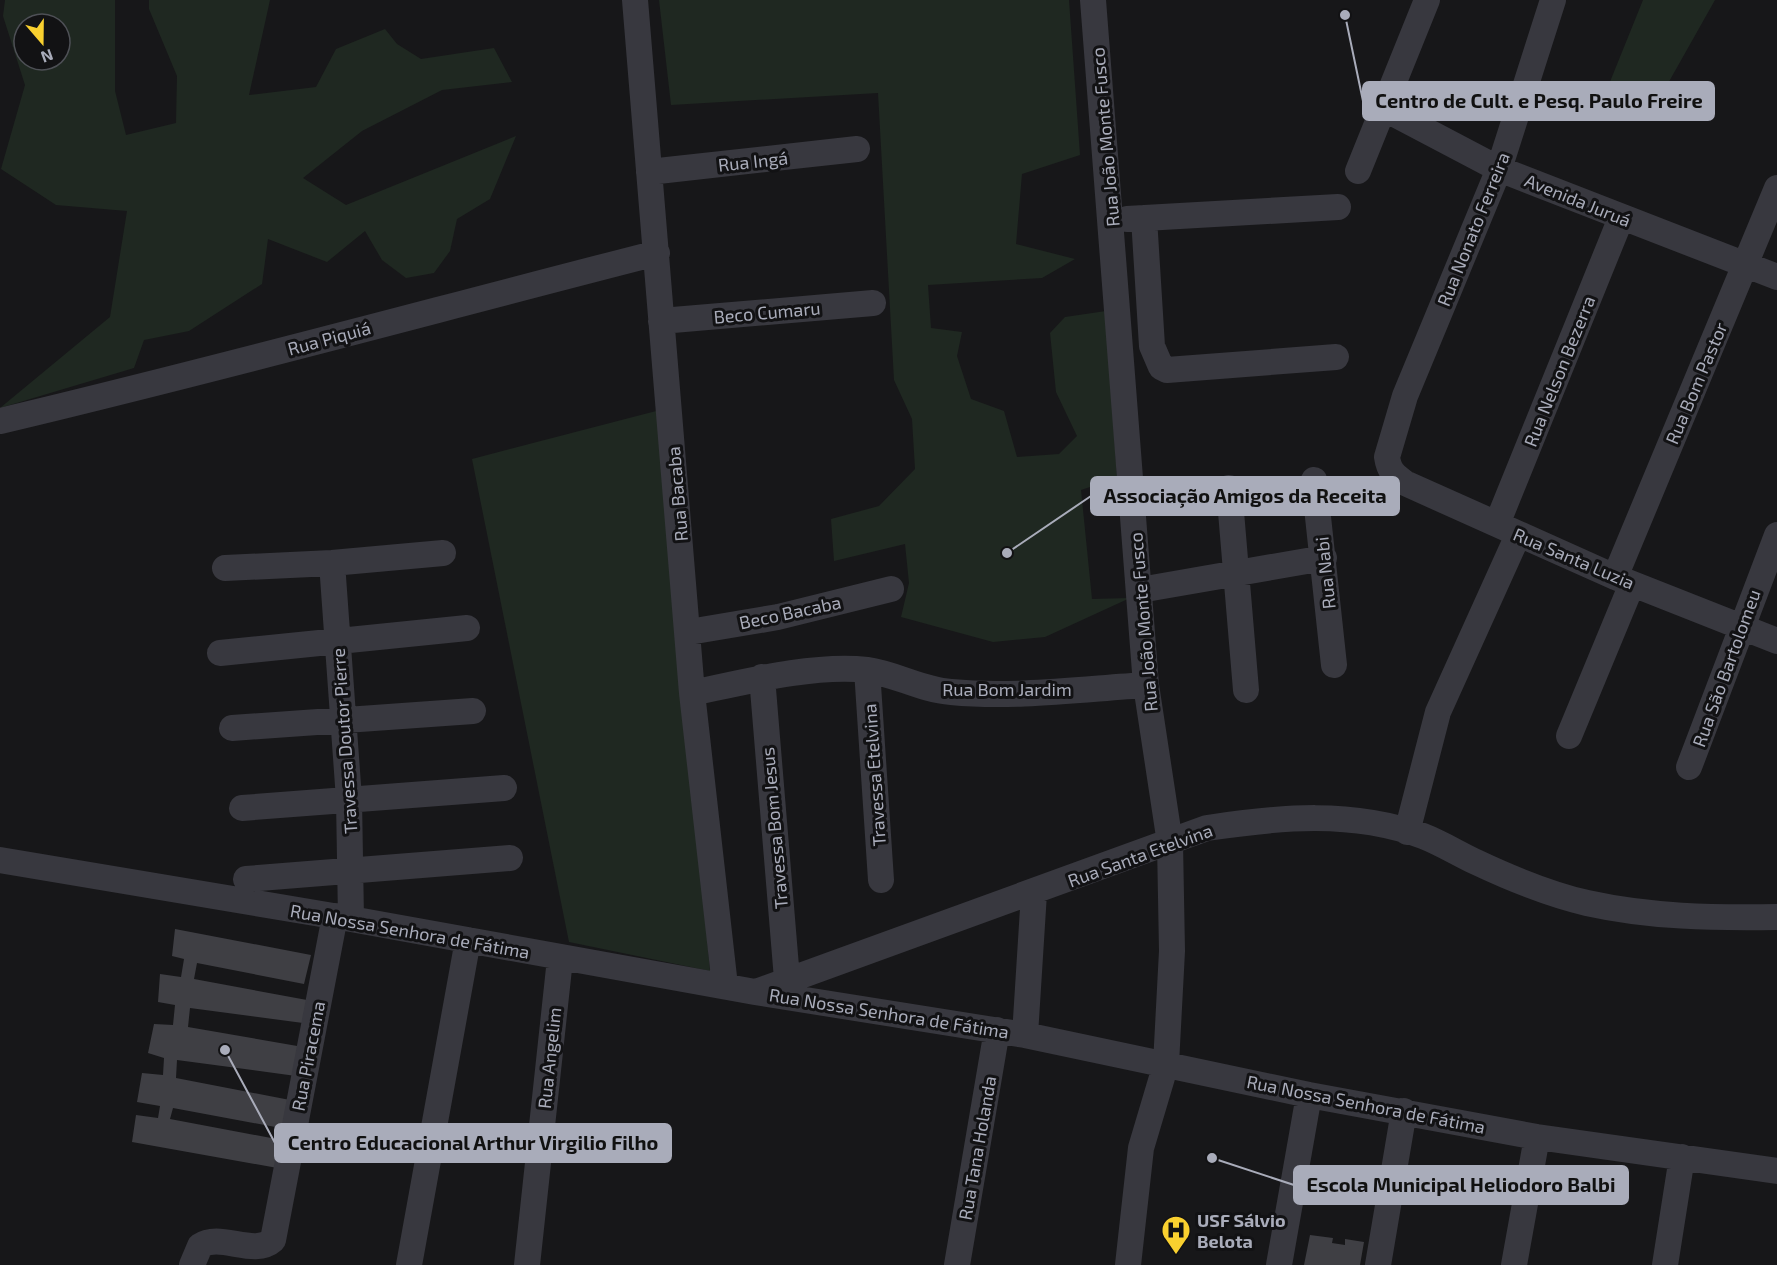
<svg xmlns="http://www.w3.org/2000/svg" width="1777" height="1265" font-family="'Exo 2',sans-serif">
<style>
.green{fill:#1f2821;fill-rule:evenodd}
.building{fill:#3f3f44}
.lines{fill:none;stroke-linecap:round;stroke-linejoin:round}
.minor{stroke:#38383f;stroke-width:26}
.labels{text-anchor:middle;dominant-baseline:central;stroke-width:6;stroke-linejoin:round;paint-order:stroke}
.street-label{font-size:18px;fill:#a9acba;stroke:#121214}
.poi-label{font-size:18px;font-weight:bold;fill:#a9acba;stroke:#121214;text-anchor:start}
.leader{fill:none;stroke:#a9acba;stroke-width:2}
.callout-dot{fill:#a9acba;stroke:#121214;stroke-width:2}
.callout{fill:#a9acba;stroke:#a9acba;stroke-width:2}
.callout-label{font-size:20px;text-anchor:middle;font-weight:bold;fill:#111}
</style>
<rect width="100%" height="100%" fill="#171719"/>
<path class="green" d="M 5,0 L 115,0 L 115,91 L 126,135 L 176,123 L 177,76 L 149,9 L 149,0 L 270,0 L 249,95 L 316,87 L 336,49 L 385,29 L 397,44 L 421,59 L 494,48 L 512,82 L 442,90 L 362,131 L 303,178 L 346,205 L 516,136 L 490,199 L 457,219 L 450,251 L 434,273 L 406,278 L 382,260 L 365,231 L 327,262 L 268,239 L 262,284 L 189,331 L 144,340 L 134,368 L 0,408 L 110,317 L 127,211 L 56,205 L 1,169 L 25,85 L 3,16 ZM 24,24 L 60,24 L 60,60 L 24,60 Z
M 659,0 L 1069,0 L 1080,155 L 1022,174 L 1016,244 L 1075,259 L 1042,278 L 928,285 L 931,328 L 962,332 L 957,356 L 971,399 L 1004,411 L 1017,457 L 1059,454 L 1077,436 L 1056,392 L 1050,333 L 1065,317 L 1106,311 L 1117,478 L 1081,490 L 1092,599 L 1130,598 L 1045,637 L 993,642 L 901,617 L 909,583 L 905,544 L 834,561 L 831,519 L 879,506 L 915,469 L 912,419 L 894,380 L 878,93 L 671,105 Z
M 1643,0 L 1715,0 L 1653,110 L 1599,109 Z
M 660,410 L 710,971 L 569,942 L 472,459 Z"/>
<path class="building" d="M 175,929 L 311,955 L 304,984 L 197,963 L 194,979 L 307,1000 L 303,1023 L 190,1008 L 188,1027 L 303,1047 L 296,1076 L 177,1060 L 176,1078 L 290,1100 L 286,1129 L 173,1108 L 170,1119 L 287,1141 L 283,1169 L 132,1142 L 136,1115 L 158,1118 L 160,1106 L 137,1102 L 142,1073 L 163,1075 L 164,1058 L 148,1053 L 154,1024 L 173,1025 L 175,1005 L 158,1002 L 160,974 L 181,977 L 184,959 L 172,956 Z
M 1310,1235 L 1333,1238 L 1332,1243 L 1345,1245 L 1345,1239 L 1364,1242 L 1360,1265 L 1304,1265 Z"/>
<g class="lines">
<path class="minor" d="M 635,0 L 692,693 L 725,986
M 1093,0 L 1146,685 L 1170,843 L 1172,951 L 1166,1064 L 1141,1148 L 1128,1265
M 1553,0 L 1499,169 L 1405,396 L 1387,457 C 1389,471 1394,475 1405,483 L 1615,577 L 1777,641
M 1385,109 L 1499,169 L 1777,277
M 1358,171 L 1427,0
M 649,172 L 857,149
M 1144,218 L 1152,346 L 1161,367 L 1167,370 L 1336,357
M 1127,219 L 1338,207
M 661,321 L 873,303
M 0,421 C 220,369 438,309 657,253
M 1314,480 L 1334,665
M 1229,488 L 1246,690
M 1497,524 L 1621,218
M 332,563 L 349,799 L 351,919
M 225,568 L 332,563 L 443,553
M 1615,577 L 1777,188
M 1140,590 L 1324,558
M 689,632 L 778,617 L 891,589
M 220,653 L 467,628
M 867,670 L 881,880
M 762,677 L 787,979
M 692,693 C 744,682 814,664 867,670 C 896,674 921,690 951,692 C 1015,698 1082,689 1146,685
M 232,728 L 473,711
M 1569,736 L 1632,584
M 1689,767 L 1777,535
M 242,808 L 504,788
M 1407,832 L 1438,712 L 1518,535
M 0,860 L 351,919 L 755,992 L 1025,1035 L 1309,1095 L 1537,1137 L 1777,1171
M 246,879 L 510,858
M 756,992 L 1207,828 C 1280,817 1352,810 1423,836 C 1441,843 1459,854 1476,862 C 1512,879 1548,894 1587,903 C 1650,917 1713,918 1777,917
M 1025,1035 L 1034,893
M 192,1265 L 200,1246 C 220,1232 254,1257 273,1240 L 335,916
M 409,1265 L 468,940
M 527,1265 L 560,959
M 957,1265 L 997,1030
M 1279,1265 L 1309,1095
M 1378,1265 L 1404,1111
M 1514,1265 L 1537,1137
M 1665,1265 L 1682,1157"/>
</g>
<defs>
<g id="hospital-pin" transform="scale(1.5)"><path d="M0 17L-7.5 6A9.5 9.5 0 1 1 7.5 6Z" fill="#f9d02f" stroke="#121214"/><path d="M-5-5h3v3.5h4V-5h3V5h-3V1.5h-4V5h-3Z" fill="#111"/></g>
</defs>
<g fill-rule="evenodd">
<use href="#hospital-pin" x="1176" y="1230"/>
</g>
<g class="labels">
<g class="street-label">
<text transform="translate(1105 137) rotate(-95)">Rua João Monte Fusco</text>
<text transform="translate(753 161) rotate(-6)">Rua Ingá</text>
<text transform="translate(1578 200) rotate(22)">Avenida Juruá</text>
<text transform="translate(1473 229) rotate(-68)">Rua Nonato Ferreira</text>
<text transform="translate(767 312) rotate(-5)">Beco Cumaru</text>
<text transform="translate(329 338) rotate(-15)">Rua Piquiá</text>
<text transform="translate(1559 371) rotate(-68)">Rua Nelson Bezerra</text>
<text transform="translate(1696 383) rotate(-67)">Rua Bom Pastor</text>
<text transform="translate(677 494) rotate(-95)">Rua Bacaba</text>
<text transform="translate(1574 558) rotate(23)">Rua Santa Luzia</text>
<text transform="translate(1325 573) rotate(-96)">Rua Nabi</text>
<text transform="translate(790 612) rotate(-12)">Beco Bacaba</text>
<text transform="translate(1143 622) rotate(-95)">Rua João Monte Fusco</text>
<text transform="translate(1726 668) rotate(-70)">Rua São Bartolomeu</text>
<text x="1007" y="689">Rua Bom Jardim</text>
<text transform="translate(344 741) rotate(-94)">Travessa Doutor Pierre</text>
<text transform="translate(874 775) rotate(-94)">Travessa Etelvina</text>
<text transform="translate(774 828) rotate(-95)">Travessa Bom Jesus</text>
<text transform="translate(1140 855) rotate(-20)">Rua Santa Etelvina</text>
<text transform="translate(410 931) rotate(10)">Rua Nossa Senhora de Fátima</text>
<text transform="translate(889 1013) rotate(9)">Rua Nossa Senhora de Fátima</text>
<text transform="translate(308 1056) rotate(-79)">Rua Piracema</text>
<text transform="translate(549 1058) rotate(-84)">Rua Angelim</text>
<text transform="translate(1366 1104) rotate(11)">Rua Nossa Senhora de Fátima</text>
<text transform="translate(977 1148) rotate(-80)">Rua Tana Holanda</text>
</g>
<g class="poi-label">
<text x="1197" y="1220">USF Sálvio<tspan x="1197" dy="21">Belota</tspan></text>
</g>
</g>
<path class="leader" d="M1345 15L1363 101M1007 553L1091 496M225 1050L275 1143M1212 1158L1294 1185"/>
<g class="callout-dot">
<circle cx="1345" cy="15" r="6"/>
<circle cx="1007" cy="553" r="6"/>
<circle cx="225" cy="1050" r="6"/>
<circle cx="1212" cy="1158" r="6"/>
</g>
<g class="callout">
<rect x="1363" y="82" width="351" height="38" rx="6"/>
<rect x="1091" y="477" width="308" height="38" rx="6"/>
<rect x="275" y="1124" width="396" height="38" rx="6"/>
<rect x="1294" y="1166" width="334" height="38" rx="6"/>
</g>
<g class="callout-label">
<text x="1539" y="108">Centro de Cult. e Pesq. Paulo Freire</text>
<text x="1245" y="503">Associação Amigos da Receita</text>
<text x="473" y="1150">Centro Educacional Arthur Virgilio Filho</text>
<text x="1461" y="1192">Escola Municipal Heliodoro Balbi</text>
</g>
<g transform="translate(42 42) rotate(160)"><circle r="28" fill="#121214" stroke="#4e5056" stroke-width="1.5"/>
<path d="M0-4.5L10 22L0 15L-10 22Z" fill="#f9d02f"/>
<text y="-9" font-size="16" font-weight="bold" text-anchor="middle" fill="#a9acba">N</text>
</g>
</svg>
